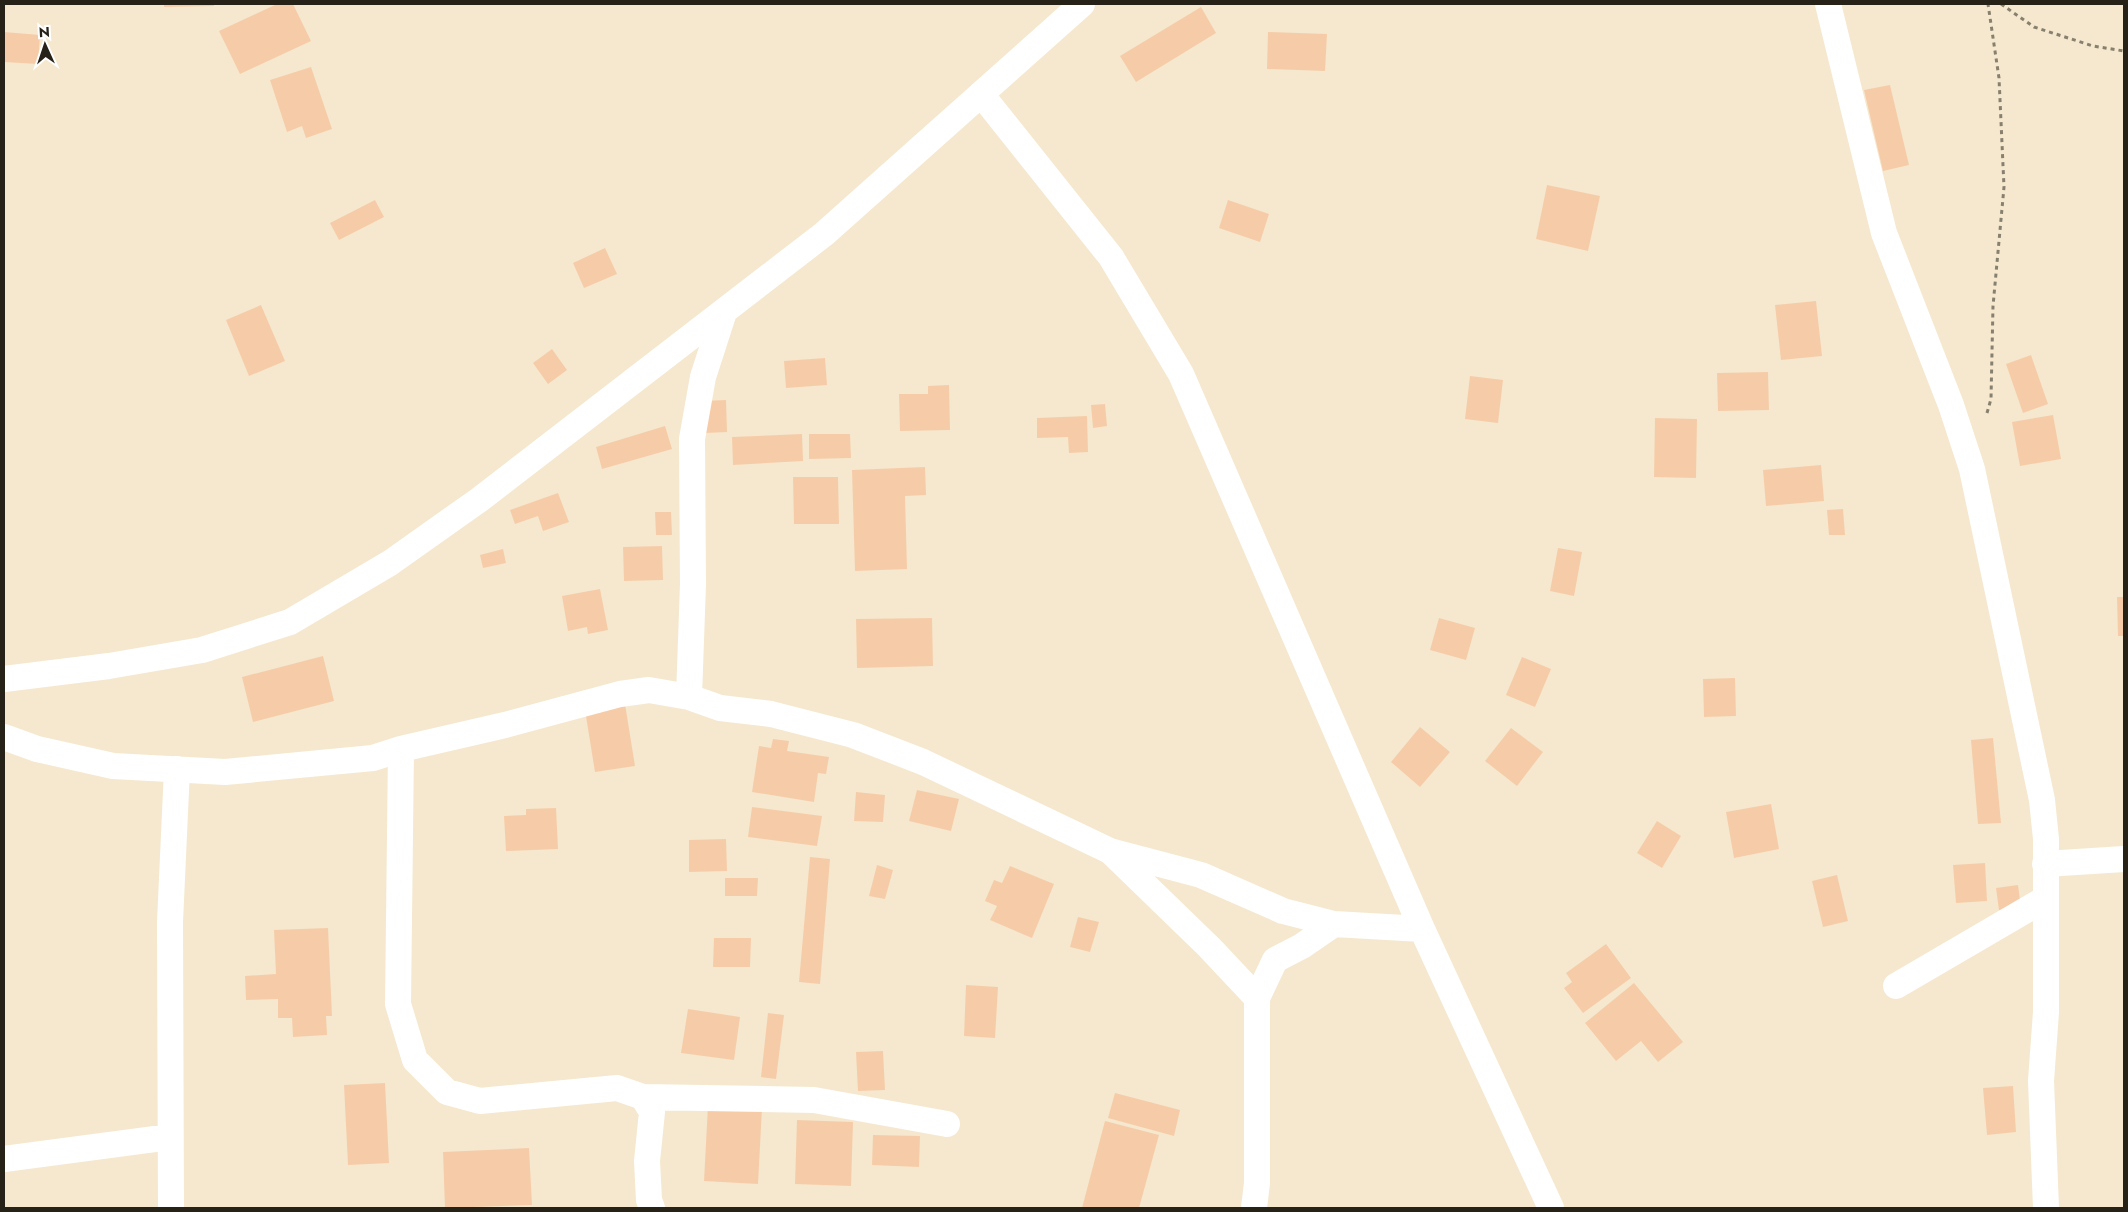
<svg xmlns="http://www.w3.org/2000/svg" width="2128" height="1212" font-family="Jost,sans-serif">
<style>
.building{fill:#f6cca8}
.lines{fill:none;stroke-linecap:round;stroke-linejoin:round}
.path{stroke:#88806e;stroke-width:3;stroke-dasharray:4 4;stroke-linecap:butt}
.minor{stroke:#fff;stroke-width:26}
</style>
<rect width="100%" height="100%" fill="#f5e8ce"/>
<path class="building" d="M 164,4 L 214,4 L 214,6 L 164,7 Z
M 277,4 L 293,4 L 311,41 L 240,74 L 219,31 Z
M 1201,7 L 1216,33 L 1136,82 L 1120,56 Z
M 4,32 L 40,35 L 38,64 L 4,62 Z
M 1268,32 L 1327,34 L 1325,71 L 1267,69 Z
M 311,67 L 332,129 L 306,138 L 302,126 L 287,132 L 270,80 Z
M 1890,85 L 1909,165 L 1883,171 L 1864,90 Z
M 1547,185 L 1600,196 L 1588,251 L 1536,239 Z
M 375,200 L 384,217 L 339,240 L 330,223 Z
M 1228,200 L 1269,214 L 1260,242 L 1219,228 Z
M 605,248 L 617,274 L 584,288 L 573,263 Z
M 1816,301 L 1822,356 L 1781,360 L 1775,305 Z
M 261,305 L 285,361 L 249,376 L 226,320 Z
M 552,349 L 567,370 L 548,384 L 533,363 Z
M 2031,355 L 2048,404 L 2023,413 L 2006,364 Z
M 825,358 L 827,385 L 786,388 L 784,361 Z
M 1768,372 L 1769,410 L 1718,411 L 1717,373 Z
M 1470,376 L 1503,380 L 1498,423 L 1465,419 Z
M 949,385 L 950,430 L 900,431 L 899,394 L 928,394 L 928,386 Z
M 726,400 L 727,432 L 705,433 L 704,401 Z
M 1105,404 L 1107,426 L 1093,428 L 1091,405 Z
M 2053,415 L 2061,459 L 2020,466 L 2012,422 Z
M 1087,416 L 1088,452 L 1069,453 L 1068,437 L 1037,438 L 1037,418 Z
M 1655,418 L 1697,419 L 1696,478 L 1654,477 Z
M 665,426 L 672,449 L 602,469 L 596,447 Z
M 802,434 L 803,461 L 733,465 L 732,437 Z
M 809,434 L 850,434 L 851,458 L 809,459 Z
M 1821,465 L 1824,501 L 1766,506 L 1763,470 Z
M 925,467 L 926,495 L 905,496 L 907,569 L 855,571 L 852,470 Z
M 793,477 L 838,477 L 839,524 L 794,524 Z
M 558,493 L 569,522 L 543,531 L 538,516 L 515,524 L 510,510 Z
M 1843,509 L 1845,535 L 1829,535 L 1827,510 Z
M 655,512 L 671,512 L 672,535 L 656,535 Z
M 662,546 L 663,580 L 624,581 L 623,547 Z
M 1558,548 L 1582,552 L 1574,596 L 1550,591 Z
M 503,549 L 506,563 L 483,568 L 480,555 Z
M 600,589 L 608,630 L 588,634 L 587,627 L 568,631 L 562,596 Z
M 2117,597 L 2124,597 L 2124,636 L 2118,636 Z
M 932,618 L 933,666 L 857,668 L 856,619 Z
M 1439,618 L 1475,628 L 1466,660 L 1430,650 Z
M 323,656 L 334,701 L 253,722 L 242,677 Z
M 1522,657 L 1551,669 L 1535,707 L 1506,695 Z
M 1735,678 L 1736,716 L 1704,717 L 1703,679 Z
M 625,704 L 635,766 L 595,772 L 585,710 Z
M 1420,727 L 1450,752 L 1420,787 L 1391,762 Z
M 1511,728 L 1543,752 L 1517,786 L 1485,761 Z
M 1993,738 L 2001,823 L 1978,824 L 1971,740 Z
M 773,739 L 789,741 L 787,751 L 829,757 L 826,774 L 818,773 L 814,802 L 752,792 L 759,746 L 771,748 Z
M 917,790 L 959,799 L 951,831 L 909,821 Z
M 856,792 L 885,795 L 883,822 L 854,821 Z
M 1771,804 L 1779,849 L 1734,858 L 1726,812 Z
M 752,807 L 822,816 L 817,846 L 748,837 Z
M 556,808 L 558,849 L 506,851 L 504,816 L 526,815 L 526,809 Z
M 1657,821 L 1681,836 L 1662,868 L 1637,853 Z
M 726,839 L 727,871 L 689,872 L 689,840 Z
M 810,857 L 830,859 L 820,984 L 799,982 Z
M 1985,863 L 1987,901 L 1956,903 L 1953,865 Z
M 877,865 L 893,870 L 885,899 L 869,896 Z
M 1010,866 L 1054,884 L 1032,938 L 990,920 L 997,906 L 985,901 L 994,880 L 1002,883 Z
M 1837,875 L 1848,921 L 1823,927 L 1812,881 Z
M 725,878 L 758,878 L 757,896 L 725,896 Z
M 2018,885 L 2021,908 L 1999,910 L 1996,888 Z
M 1078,917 L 1099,922 L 1090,952 L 1070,947 Z
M 328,928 L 332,1016 L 326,1016 L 327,1035 L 293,1037 L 292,1018 L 278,1018 L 278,999 L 246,1000 L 245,976 L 276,974 L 274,930 Z
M 714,938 L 751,938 L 750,967 L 713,967 Z
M 1606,944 L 1631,978 L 1583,1013 L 1564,988 L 1572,982 L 1566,973 Z
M 1634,983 L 1683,1042 L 1658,1062 L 1641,1041 L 1616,1061 L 1585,1023 Z
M 966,985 L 998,987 L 995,1038 L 964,1036 Z
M 688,1009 L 740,1017 L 734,1060 L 681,1053 Z
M 768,1013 L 784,1015 L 776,1079 L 761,1077 Z
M 883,1051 L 885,1090 L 858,1091 L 856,1052 Z
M 385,1083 L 389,1163 L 348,1165 L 344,1085 Z
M 2013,1086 L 2016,1132 L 1987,1135 L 1983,1088 Z
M 1115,1093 L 1180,1110 L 1174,1136 L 1108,1118 Z
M 708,1105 L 762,1108 L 758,1184 L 704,1181 Z
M 797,1120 L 853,1122 L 851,1186 L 795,1184 Z
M 1105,1121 L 1159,1135 L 1139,1208 L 1082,1208 Z
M 873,1135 L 920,1136 L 919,1167 L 872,1165 Z
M 529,1148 L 532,1205 L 445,1208 L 443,1152 Z"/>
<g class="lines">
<path class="path" d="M 2001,4 L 2034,27 L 2093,46 L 2124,51
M 1987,413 L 1991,399 L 1993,306 L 2004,187 L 1999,78 L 1988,4"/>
<path class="minor" d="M 1828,4 L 1884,233 L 1951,405 L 1972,469 L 2042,800 L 2046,839 L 2046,1012 L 2041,1081 L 2046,1208
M 981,94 L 1111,257 L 1181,374 L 1422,929 L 1551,1208
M 4,679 L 109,666 L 202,650 L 290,622 L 390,563 L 479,500 L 824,234 L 1082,4
M 689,697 L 693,584 L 692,439 L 703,377 L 724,312
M 4,737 L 37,749 L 113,766 L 225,772 L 373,758 L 401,749 L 505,725 L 620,694 L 649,690 L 689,697 L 720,708 L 771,714 L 853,735 L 923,762 L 1110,851 L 1201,875 L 1283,911 L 1334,924 L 1422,929
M 401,749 L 398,1004 L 415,1060 L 447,1092 L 480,1101 L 617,1088 L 643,1097 L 652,1112 L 647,1161 L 649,1200 L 652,1208
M 1111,852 L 1209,947 L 1257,998 L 1257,1183 L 1254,1208
M 2045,864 L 2124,859
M 1896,986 L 2045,899
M 1257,998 L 1275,960 L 1302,946 L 1334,924
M 643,1097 L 814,1100 L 947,1124
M 4,1159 L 170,1137
M 171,1208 L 170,922 L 177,769"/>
</g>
<rect width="2128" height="1212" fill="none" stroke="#262218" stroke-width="10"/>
<g transform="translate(45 45) rotate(357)" stroke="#ffffff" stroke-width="4" paint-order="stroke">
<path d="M0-4L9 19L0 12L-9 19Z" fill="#262218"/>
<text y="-8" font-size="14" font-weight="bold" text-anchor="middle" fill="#262218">N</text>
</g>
</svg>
